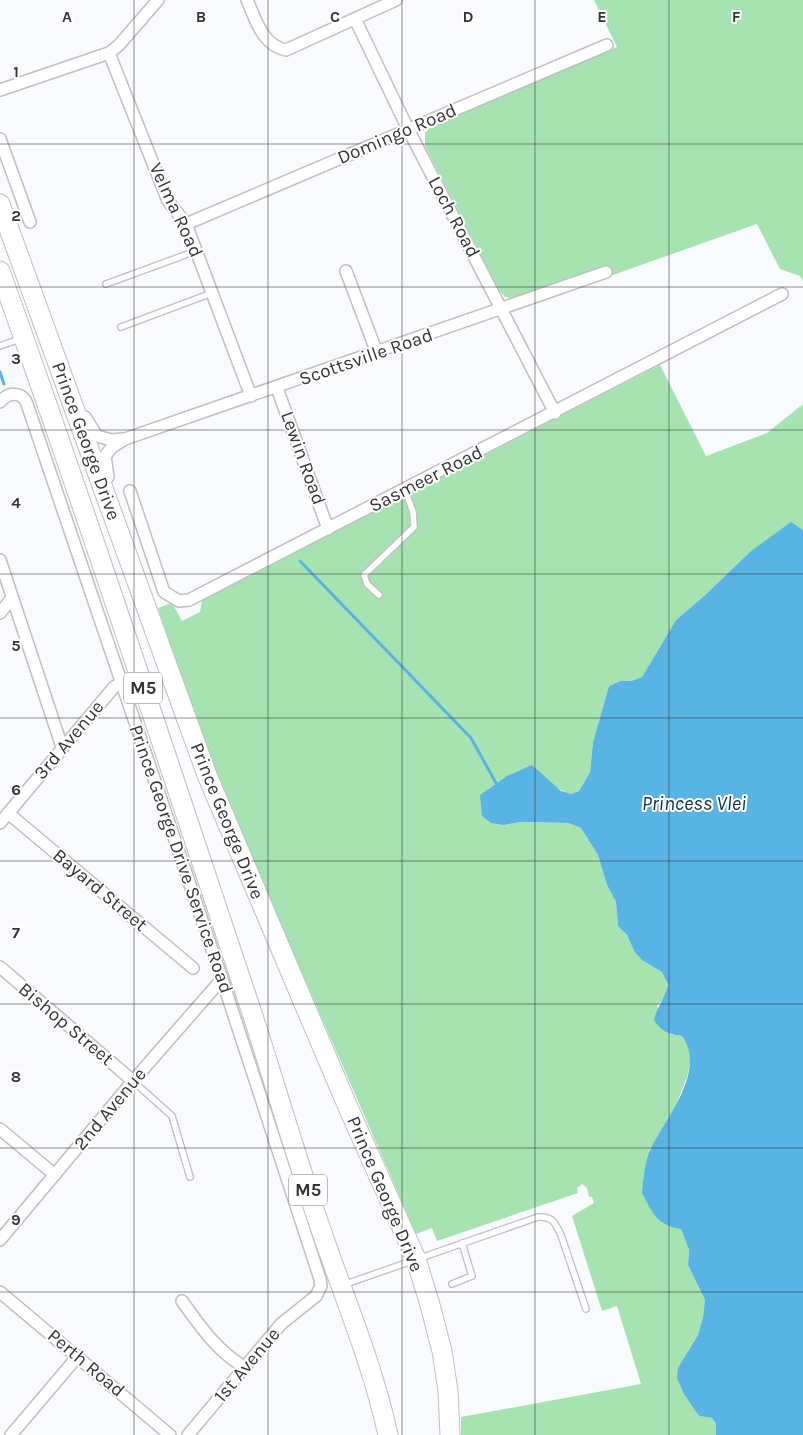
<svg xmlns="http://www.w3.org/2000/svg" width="803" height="1435" font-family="Karla,sans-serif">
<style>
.green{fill:#a7e2b1}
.water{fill:#59b4e4}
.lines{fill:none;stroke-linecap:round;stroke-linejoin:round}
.stream{stroke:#59b4e4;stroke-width:3}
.service-casing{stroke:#bdbfc3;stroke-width:8}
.minor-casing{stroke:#bdbfc3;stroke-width:14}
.primary-casing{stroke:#bdbfc3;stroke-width:21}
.service{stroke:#fff;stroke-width:5.5}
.minor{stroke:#fff;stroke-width:11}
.primary{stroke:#fff;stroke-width:19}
.grid{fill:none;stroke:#343536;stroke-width:1;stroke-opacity:0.55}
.labels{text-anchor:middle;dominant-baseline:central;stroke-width:4;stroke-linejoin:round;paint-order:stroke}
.shield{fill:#fff;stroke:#717272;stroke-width:1}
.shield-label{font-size:18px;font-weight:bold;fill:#343536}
.street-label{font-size:19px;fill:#343536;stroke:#fff}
.water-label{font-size:20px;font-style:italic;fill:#053043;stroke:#fff}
.grid-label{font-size:16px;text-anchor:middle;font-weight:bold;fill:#343536;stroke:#fff;stroke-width:4;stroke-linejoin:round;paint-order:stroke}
</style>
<rect width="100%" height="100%" fill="#f8fafe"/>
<path class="green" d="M 594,0 L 803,0 L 803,281 L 800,276 L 780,269 L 757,224 L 610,276 L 606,266 L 513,298 L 505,297 L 499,290 L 425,146 L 425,133 L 432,125 L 617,47 Z
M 660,365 L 706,456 L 767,433 L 803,404 L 803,530 L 791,523 L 751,551 L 703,597 L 676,620 L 642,677 L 631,681 L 620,681 L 609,686 L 593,742 L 590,772 L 579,791 L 571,794 L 566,793 L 551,784 L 519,770 L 488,789 L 504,825 L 521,822 L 568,823 L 581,828 L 598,855 L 607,885 L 616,902 L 618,926 L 627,935 L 634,951 L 662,972 L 668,986 L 665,997 L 657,1006 L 669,1034 L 682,1036 L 690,1047 L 691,1059 L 687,1077 L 670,1120 L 650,1149 L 643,1179 L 681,1229 L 689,1250 L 688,1265 L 705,1300 L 703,1317 L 698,1335 L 688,1351 L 693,1405 L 699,1416 L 712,1418 L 716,1424 L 716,1435 L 461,1435 L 461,1417 L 641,1384 L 617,1306 L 602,1311 L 572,1216 L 594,1203 L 592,1197 L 589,1197 L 587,1188 L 582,1184 L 577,1188 L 578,1193 L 437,1241 L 432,1228 L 416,1234 L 238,826 L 195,720 L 158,608 L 172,603 L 182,621 L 200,612 L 202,600 Z"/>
<path class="water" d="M 791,522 L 803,530 L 803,1435 L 716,1435 L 716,1424 L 712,1418 L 699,1416 L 684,1394 L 677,1378 L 678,1368 L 698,1335 L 703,1317 L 705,1300 L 688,1265 L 689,1250 L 681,1229 C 657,1225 653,1214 642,1193 C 643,1180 645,1160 651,1148 C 666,1118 707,1070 682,1036 C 668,1034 662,1032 654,1020 C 657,1007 665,998 668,985 L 662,972 L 642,960 L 634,951 L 627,935 L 618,926 L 616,902 L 607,885 L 598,855 L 581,828 L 568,823 L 521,822 L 504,825 L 491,823 L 482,816 L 480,795 L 507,776 L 532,765 L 561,791 L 571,794 L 579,791 L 590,772 L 593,742 L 609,686 L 620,681 L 631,681 L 642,677 L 676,620 L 703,597 L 751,551 Z"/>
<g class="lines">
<path class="stream" d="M 0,372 L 4,384
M 300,561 L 471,738 L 496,783"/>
<g class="service-casing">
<path id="service" d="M 106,284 L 196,251
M 121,327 L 212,293
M 0,346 L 20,339
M 379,595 L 367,584 L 364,575 L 414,527 L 413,512 L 405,490
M 133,1081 L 172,1116 L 190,1177
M 452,1284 L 472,1276 L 462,1243
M 343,1285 L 538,1217 C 552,1216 555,1222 561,1235 L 586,1309"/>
</g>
<g class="minor-casing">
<path id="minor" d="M 247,0 C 256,20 262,45 286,50 L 396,0
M 355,19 L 408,129 L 555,413
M 109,53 L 168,201 L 186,224 L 251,396
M 0,90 L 109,53 L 119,45 L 158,0
M 0,139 L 30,222
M 186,224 L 607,45
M 346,271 L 377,353
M 277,388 L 328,529
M 0,402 C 8,392 22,391 27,404 L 222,979 L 320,1279 L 321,1286 L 316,1296 L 281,1324 L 188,1435
M 85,417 L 97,436 L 111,440 L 123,439
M 108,477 L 105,456 L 112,447 L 125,439 L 606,272
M 130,491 L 164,592 L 179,601 L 189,600 L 782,294
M 0,560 L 62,747
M 0,613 L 12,598
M 8,813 L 193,968
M 0,823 L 114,687 L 121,683
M 0,967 L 133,1081
M 0,1129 L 55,1175
M 0,1240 L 133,1081 L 222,979
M 0,1292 L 170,1435
M 182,1301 C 201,1327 216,1350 244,1367
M 11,1435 L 78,1356"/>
</g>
<g class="primary-casing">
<path id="primary" d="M 0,204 L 207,775 L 347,1105 L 416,1259 L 430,1305 L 442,1351 L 448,1391 L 450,1435
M 0,271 C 88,517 169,765 252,1013 C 274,1081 294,1150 317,1218 C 341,1290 372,1361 388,1435"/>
</g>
<use href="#service" class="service"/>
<use href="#minor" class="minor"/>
<use href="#primary" class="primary"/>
</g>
<path class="grid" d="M 134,0 L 134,1435M 268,0 L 268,1435M 402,0 L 402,1435M 535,0 L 535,1435M 669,0 L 669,1435M 0,144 L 803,144M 0,287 L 803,287M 0,430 L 803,430M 0,574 L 803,574M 0,718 L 803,718M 0,861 L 803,861M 0,1004 L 803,1004M 0,1148 L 803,1148M 0,1292 L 803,1292"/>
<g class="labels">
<g class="shield">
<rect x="124" y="672.5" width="38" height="31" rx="4"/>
<rect x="289" y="1174.5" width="38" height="31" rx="4"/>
</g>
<g class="shield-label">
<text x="143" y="688">M5</text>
<text x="308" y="1190">M5</text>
</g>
<g class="street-label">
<text transform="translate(397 134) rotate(-23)">Domingo Road</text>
<text transform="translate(176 210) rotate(65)">Velma Road</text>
<text transform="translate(454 217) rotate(62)">Loch Road</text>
<text transform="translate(366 357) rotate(-19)">Scottsville Road</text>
<text transform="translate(86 441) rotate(70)">Prince George Drive</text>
<text transform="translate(303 458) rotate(70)">Lewin Road</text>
<text transform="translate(426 479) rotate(-27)">Sasmeer Road</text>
<text transform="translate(69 740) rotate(-50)">3rd Avenue</text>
<text transform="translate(227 821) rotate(68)">Prince George Drive</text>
<text transform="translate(181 859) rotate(71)">Prince George Drive Service Road</text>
<text transform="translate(100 890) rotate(40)">Bayard Street</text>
<text transform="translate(66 1024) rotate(40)">Bishop Street</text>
<text transform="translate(110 1109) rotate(-50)">2nd Avenue</text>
<text transform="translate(385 1194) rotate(67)">Prince George Drive</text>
<text transform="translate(86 1363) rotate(40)">Perth Road</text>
<text transform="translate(247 1365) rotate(-50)">1st Avenue</text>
</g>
<g class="water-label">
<text x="694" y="803">Princess Vlei</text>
</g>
</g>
<g class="grid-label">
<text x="67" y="22">A</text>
<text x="201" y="22">B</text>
<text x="335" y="22">C</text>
<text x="468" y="22">D</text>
<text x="602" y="22">E</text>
<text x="736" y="22">F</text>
<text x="16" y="77">1</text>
<text x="16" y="221">2</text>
<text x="16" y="364">3</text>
<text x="16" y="508">4</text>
<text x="16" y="651">5</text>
<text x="16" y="795">6</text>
<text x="16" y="938">7</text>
<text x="16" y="1082">8</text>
<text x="16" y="1225">9</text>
</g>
</svg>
